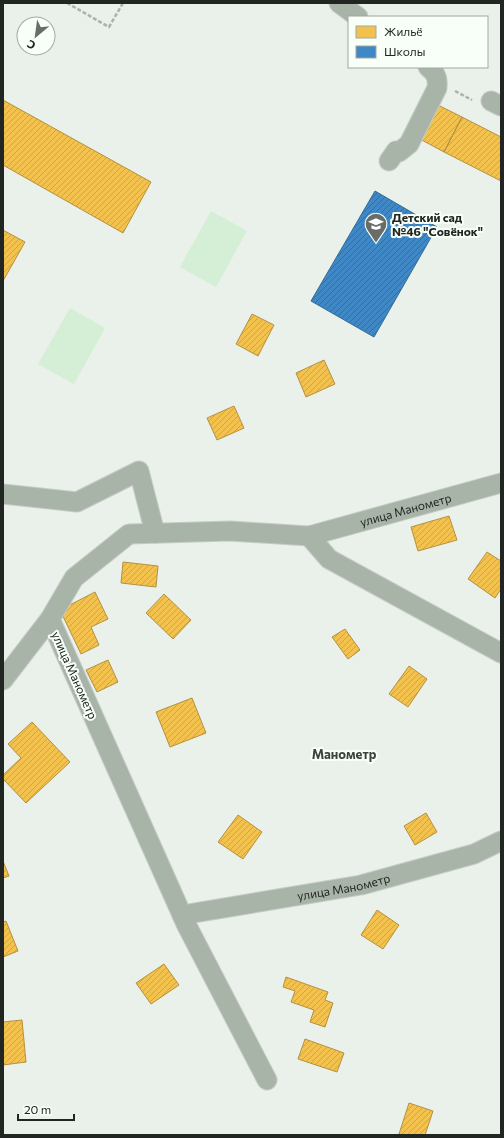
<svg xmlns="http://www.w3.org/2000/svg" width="504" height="1138" font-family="Commissioner,sans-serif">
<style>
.grass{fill:#d5efd6}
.homes{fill:url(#homes-hatch);stroke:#b49241}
.schools{fill:url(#schools-hatch);stroke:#366b94}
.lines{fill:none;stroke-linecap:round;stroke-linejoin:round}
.minor-casing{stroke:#c7cbc7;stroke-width:21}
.path{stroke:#a9b4aa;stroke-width:2.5;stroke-dasharray:4 2;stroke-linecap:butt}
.minor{stroke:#a9b4a9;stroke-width:19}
.labels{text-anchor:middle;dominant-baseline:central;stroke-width:4;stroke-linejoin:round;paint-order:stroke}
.poi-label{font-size:12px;font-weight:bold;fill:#222622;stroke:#f7fff8;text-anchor:start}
.street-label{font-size:12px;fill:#222622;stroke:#f7fff8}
.neighbourhood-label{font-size:13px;font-weight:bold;fill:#3a443b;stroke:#f7fff8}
</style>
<defs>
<pattern id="homes-hatch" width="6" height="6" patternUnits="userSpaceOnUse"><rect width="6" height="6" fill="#f2c14e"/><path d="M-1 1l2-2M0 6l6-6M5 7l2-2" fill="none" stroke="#cfa644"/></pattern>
<pattern id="schools-hatch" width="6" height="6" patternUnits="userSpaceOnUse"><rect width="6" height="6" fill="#3f88c5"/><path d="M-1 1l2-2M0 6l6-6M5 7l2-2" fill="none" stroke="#346fa0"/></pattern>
</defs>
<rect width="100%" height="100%" fill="#eaf0ea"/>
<path class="grass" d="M 211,211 L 247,231 L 216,287 L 180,267 Z
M 70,308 L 105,328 L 74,384 L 38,364 Z"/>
<path class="homes" d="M 3,100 L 151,182 L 123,233 L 3,165 Z
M 438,105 L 462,117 L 444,152 L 420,139 Z
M 462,117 L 501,137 L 501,181 L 444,152 Z
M 3,230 L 25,242 L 3,281 Z
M 252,314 L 274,325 L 258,356 L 236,344 Z
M 324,360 L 335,384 L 306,397 L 296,373 Z
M 234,406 L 244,428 L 217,440 L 207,418 Z
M 449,516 L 457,540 L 418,551 L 411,527 Z
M 487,552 L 501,561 L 501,589 L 495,598 L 468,579 Z
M 123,562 L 158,566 L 156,587 L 121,583 Z
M 95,592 L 108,619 L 91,627 L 99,645 L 81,654 L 60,610 Z
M 164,594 L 191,620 L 173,639 L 146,613 Z
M 345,629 L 360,650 L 348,659 L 332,637 Z
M 108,660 L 118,682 L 97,692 L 86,670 Z
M 409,666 L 427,679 L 408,707 L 389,694 Z
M 192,698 L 206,733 L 170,747 L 156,712 Z
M 32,722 L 70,762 L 26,803 L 3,779 L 3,775 L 21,758 L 8,744 Z
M 426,813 L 437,832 L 415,845 L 404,826 Z
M 238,815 L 262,832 L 243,859 L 218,842 Z
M 3,861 L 9,876 L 3,878 Z
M 377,910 L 399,925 L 383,949 L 361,935 Z
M 6,921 L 18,951 L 3,957 L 3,922 Z
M 164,964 L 179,985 L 151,1004 L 136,983 Z
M 286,977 L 328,992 L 325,1000 L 333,1003 L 325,1027 L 310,1022 L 314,1010 L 291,1002 L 295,991 L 283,987 Z
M 22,1020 L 26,1062 L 3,1065 L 3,1022 Z
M 305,1039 L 344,1053 L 337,1072 L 298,1059 Z
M 409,1103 L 433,1111 L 425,1135 L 403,1135 L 399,1134 Z"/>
<path class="schools" d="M 375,191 L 437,227 L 374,337 L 311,301 Z"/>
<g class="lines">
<g class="minor-casing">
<g id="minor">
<path d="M 339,3 L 358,17"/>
<path d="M 491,101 L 501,106"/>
<path d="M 389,161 L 396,151 L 399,152 L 409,144 L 437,88 C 438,78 436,73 428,67"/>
<path d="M 3,494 L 77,502 L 139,471 L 155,533"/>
<path d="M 309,536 L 329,559 L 501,653"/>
<path d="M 3,680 L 50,619"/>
<path id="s1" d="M 182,915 L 361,885 L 474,854 L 501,841"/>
<path id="s2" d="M 267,1080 L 186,924 L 50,619 L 74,578 L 129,534 L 230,531 L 309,536 L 501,483"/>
</g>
</g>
<path class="path" d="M 67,3 L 109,27 L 123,3
M 455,91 L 472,100"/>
<use href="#minor" class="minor"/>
</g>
<defs>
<g id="school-pin" transform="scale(1.15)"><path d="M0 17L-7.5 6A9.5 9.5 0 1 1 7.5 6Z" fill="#686d68" stroke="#f7fff8"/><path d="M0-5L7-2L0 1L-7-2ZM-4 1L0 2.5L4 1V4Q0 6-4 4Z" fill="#fff"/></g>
</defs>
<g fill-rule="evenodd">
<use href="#school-pin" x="376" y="224"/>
</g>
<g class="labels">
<g class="poi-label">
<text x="392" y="217">Детский сад<tspan x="392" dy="14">№46 "Совёнок"</tspan></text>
</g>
<g class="street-label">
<text stroke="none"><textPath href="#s2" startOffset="908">улица Манометр</textPath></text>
<text transform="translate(75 675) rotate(66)">улица Манометр</text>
<text stroke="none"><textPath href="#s1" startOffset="164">улица Манометр</textPath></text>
</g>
<g class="neighbourhood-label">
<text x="344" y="754">Манометр</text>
</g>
</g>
<rect width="504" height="1138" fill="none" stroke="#222622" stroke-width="8"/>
<rect x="348" y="16" width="140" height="52" fill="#f7fff8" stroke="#a2a8a2"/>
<rect x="356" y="26" width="20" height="12" fill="#f2c14e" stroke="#a2a8a2"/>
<text x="384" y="36" font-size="12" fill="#222622">Жильё</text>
<rect x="356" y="46" width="20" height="12" fill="#3f88c5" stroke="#a2a8a2"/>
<text x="384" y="56" font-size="12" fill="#222622">Школы</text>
<g transform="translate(36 36) rotate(209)"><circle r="19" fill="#f7fff8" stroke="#a2a8a2"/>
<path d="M0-3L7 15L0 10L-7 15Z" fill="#686d68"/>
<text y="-6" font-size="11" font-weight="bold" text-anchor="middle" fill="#222622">С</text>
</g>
<path d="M18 1114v6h56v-6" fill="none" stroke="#222622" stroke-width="2"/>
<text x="24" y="1114" font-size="12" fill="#222622" stroke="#f7fff8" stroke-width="3" paint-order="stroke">20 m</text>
</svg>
